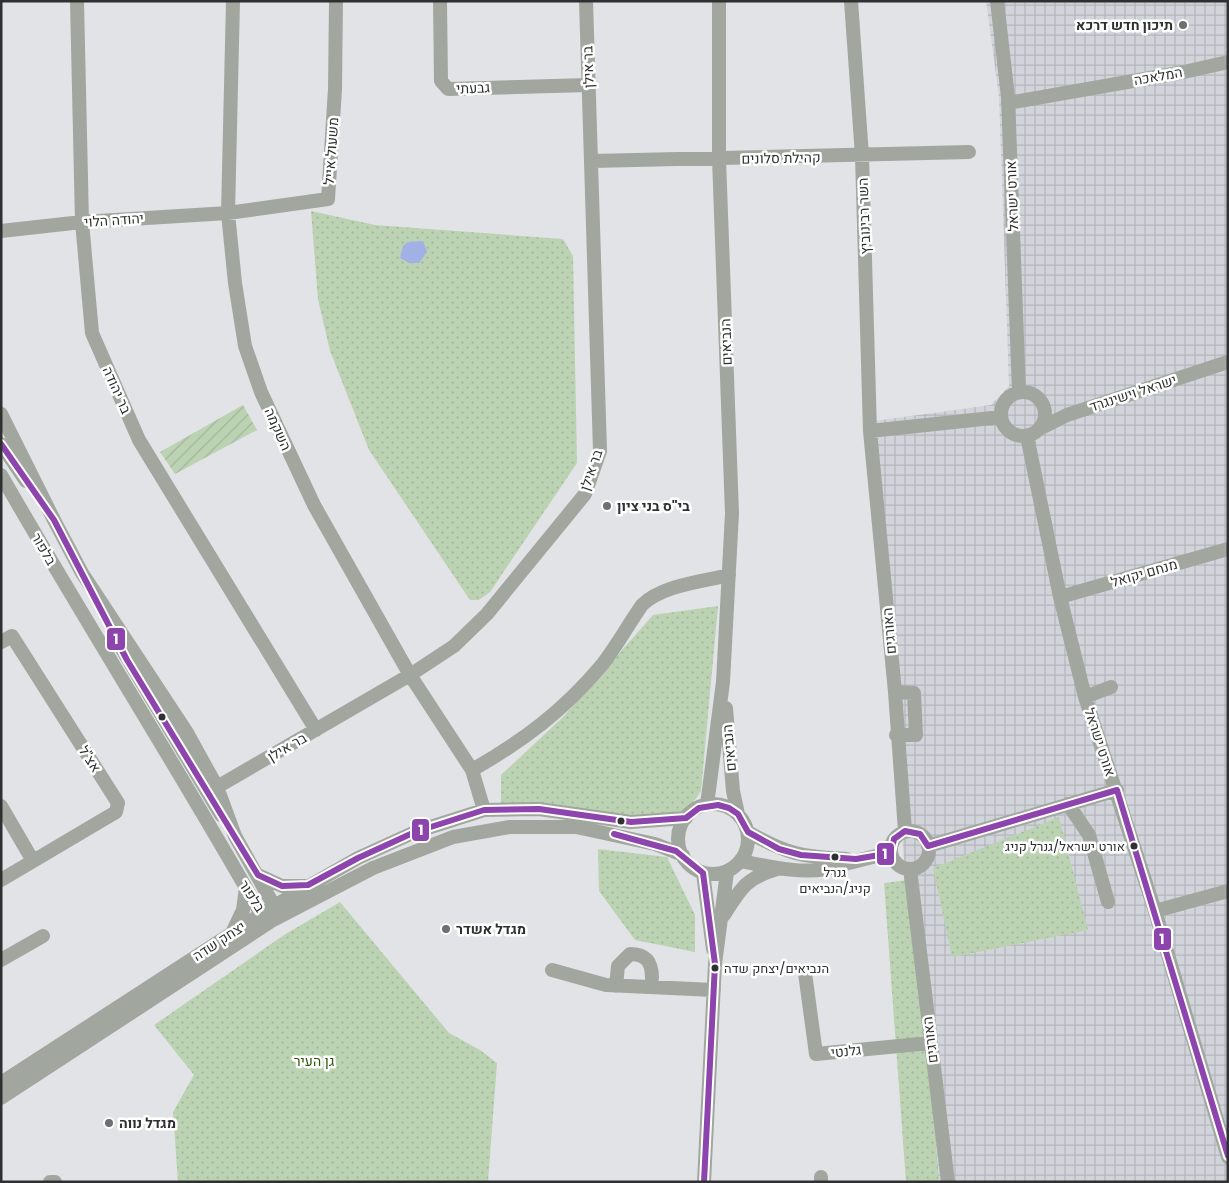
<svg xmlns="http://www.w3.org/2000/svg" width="1229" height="1183" font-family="Poppins,Heebo,sans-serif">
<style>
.industrial{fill:url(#industrial-grid)}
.park{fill:url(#park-dots)}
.garden{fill:url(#garden-furrows)}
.water{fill:#a2b1e5}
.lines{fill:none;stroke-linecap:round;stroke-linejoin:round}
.minor{stroke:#a1a79f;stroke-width:14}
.bus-1-casing{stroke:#fff;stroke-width:10}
.bus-1{stroke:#8e44ad;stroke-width:6}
.poi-dot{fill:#6e6f70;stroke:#fff;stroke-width:2}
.bus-dot{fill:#2f3031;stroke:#fff;stroke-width:2}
.labels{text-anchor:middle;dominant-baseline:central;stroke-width:5;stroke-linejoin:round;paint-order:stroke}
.bus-label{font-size:13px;fill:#2f3031;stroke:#fff;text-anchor:end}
.poi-label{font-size:14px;font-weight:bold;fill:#2f3031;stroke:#fff;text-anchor:start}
.street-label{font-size:14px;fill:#2f3031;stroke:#fff}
.park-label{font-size:14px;fill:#295509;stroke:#fff}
.line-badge{stroke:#fff;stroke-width:2}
.badge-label{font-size:14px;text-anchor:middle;font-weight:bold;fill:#fff}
</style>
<defs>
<pattern id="industrial-grid" width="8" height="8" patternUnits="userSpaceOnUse" patternTransform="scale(1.25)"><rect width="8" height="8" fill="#d1d4da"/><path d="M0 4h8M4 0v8" fill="none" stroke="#b4b6bc"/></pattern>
<pattern id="park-dots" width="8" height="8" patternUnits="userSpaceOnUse" patternTransform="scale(1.25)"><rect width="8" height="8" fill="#bcd3b3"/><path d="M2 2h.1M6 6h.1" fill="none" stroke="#a2b59a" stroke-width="1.8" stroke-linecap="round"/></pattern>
<pattern id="garden-furrows" width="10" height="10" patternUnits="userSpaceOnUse" patternTransform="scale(1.25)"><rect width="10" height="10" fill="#bcd3b3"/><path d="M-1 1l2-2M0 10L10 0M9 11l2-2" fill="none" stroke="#a2b59a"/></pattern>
</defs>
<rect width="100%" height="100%" fill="#e2e3e6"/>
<path class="industrial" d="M 986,1 L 1228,1 L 1228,1182 L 929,1182 L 905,878 L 874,421 L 991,405 L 1009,386 L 999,97 Z"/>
<path class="park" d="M 311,211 L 375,225 L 563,239 L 573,256 L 577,463 L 490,592 L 479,600 L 470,600 L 369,450 L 330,351 L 318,299 Z
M 718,606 L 701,791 L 690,807 L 680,813 L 652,818 L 501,803 L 501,775 L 563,717 L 653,615 Z
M 1059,817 L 1088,930 L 952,957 L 933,868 Z
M 598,849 L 667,857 L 695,915 L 695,952 L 635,940 L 599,891 Z
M 915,879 L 939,1182 L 906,1182 L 884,883 Z
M 340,902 L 449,1033 L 480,1050 L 497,1063 L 488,1182 L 178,1182 L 173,1112 L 194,1075 L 154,1025 L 284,935 Z"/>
<path class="garden" d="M 243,405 L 257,430 L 175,474 L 160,452 Z"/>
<path class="water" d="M 423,241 L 427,252 L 419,263 L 409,263 L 400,258 L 403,246 L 408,242 Z"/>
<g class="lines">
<path class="minor" d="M 77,1 L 82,222 L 92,333 L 139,440 L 316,730
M 233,1 L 228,213 L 235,283 L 245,346 L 261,392 L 314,505 L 410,675 L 472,770 L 484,810
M 440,1 L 441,81 L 448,89 L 589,85
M 851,1 L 862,156 L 870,431 L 895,692 L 905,831
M 997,1 L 1008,97 L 1019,392
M 1008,103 L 1184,72 L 1228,62
M 592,161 L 969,152
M 1,231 L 82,222 L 228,213 L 328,199 L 335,89 L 336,1
M1001 414a22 22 0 1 1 44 0a22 22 0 1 1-44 0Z
M 1,414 L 54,520 L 82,573 L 186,731 L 217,787 L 235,836 L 274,906 L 273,914
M 1041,428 L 1067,415 L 1228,362
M 870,431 L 1001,417
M 1027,436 L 1060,597 L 1085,697 L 1155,911 L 1228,1157
M 1,444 L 26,481
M 1,475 C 86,623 177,766 261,914 L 268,917
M 1060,597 L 1228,549
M 113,634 L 221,815
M 1,642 L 12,636 L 118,803 L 116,812 L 1,880
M 895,692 L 914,693 L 916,735 L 896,735
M 1085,697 L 1111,687
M 726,708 L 733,791 L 738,814
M 472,770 C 523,741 563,711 601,666 C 616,647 628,625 642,605 C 663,585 701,582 729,575
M 217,787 L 410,675 L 454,646 L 487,614 L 585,494 L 600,451 L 586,1
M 1068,804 L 1089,835 L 1108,902
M678 839a35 35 0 1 1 70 0a35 35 0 1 1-70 0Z
M 707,805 L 723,682 L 732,513 L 719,159 L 719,1
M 1,806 L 33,861
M891 850a19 19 0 1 1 38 0a19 19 0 1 1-38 0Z
M 748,832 C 787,854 802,857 847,859
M 928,846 L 1117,790
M 740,861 C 768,866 798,874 826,869 C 847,864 868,857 891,853
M 910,869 L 948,1182
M 703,873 L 713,949
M 258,875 L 282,886 L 305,886
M 1155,911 L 1228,891
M 724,915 C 741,888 746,878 777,869
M 233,931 L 243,910 L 246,888
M 1,960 L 43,936
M 552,970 L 606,985 L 714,990
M 805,973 L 816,1054 L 930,1043
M 616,986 L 618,966 L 630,954 C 646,954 652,962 652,978
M 1,1083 L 274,906 L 358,858 L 415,832 L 484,810 L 539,809 L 631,822 L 686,818
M 1,1098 L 273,920 L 373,868 L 453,837 L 510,827 L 576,827 L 655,844 L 683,855
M 821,1177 L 821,1182
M 50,1182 L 55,1182
M 704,1182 L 715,964 L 727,872"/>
<g class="bus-1-casing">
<path id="bus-1" d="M 1,444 L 54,520 L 127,660 L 258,875 L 282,886 L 308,885 L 358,858 L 415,832 L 484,810 L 539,809 L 631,822 L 686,818 L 699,808 L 718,805 L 729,808 L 738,814 L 748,832 L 779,849 L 801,855 L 856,859 L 891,853 L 894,839 L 905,831 L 920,834 L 928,846 L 1117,790 L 1228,1156
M 614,834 L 676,851 L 703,873 L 715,964 L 704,1182"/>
</g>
<use href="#bus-1" class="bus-1"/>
</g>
<g class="poi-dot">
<circle cx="1183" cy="25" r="5"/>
<circle cx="607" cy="506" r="5"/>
<circle cx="446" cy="929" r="5"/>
<circle cx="109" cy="1123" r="5"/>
</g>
<g class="bus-dot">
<circle cx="162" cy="717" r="4.5"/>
<circle cx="621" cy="821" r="4.5"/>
<circle cx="1134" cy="846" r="4.5"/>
<circle cx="835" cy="857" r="4.5"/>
<circle cx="715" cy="968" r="4.5"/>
</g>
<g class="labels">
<g class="bus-label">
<text x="1125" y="846">אורט ישראל/גנרל קניג</text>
<text x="835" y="872" text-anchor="middle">גנרל<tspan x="835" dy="16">קניג/הנביאים</tspan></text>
<text x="724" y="968" text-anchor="start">הנביאים/יצחק שדה</text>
</g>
<g class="poi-label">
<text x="1173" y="25" text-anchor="end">תיכון חדש דרכא</text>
<text x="617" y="506">בי"ס בני ציון</text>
<text x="456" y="929">מגדל אשדר</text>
<text x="119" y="1123">מגדל נווה</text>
</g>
<g class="street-label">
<text transform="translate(588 67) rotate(-92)">בר אילן</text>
<text transform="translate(1158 76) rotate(-10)">המלאכה</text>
<text transform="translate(473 88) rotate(-2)">גבעתי</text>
<text transform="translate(331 151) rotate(-86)">משעול אייל</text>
<text transform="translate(781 158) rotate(-1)">קהילת סלונים</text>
<text transform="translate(1012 196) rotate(-92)">אורט ישראל</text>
<text transform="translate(864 216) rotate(-92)">השר רבינוביץ</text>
<text transform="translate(114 220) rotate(-4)">יהודה הלוי</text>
<text transform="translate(726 342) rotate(-92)">הנביאים</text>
<text transform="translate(117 390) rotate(66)">בר יהודה</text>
<text transform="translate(1133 393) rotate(-18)">ישראל וישינגרד</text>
<text transform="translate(278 429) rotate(66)">השקמה</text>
<text transform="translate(591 470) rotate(-71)">בר אילן</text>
<text transform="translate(44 549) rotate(60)">בלפור</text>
<text transform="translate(1144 573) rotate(-16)">מנחם יקואל</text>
<text transform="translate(889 631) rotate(-95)">האורגים</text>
<text transform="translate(1100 742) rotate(72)">אורט ישראל</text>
<text transform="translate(287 747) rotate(-30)">בר אילן</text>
<text transform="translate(729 748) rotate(-95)">הנביאים</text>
<text transform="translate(90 759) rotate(57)">אצ"ל</text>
<text transform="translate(252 896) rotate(57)">בלפור</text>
<text transform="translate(219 941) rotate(-33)">יצחק שדה</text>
<text transform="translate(930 1040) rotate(-97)">האורגים</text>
<text transform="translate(846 1051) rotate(-6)">גלנטי</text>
</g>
<g class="park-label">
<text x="314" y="1061">גן העיר</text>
</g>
</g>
<g class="line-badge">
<rect x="106" y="627" width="20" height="24" rx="5" fill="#8e44ad"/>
<rect x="411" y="818" width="19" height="24" rx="5" fill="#8e44ad"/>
<rect x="876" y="842" width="19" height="24" rx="5" fill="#8e44ad"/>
<rect x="1153" y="927" width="19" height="24" rx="5" fill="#8e44ad"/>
</g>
<g class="badge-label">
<text x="116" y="644">1</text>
<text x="421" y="835">1</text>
<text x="885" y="859">1</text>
<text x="1162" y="944">1</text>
</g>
<rect width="1229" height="1183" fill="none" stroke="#2f3031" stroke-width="5"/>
</svg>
